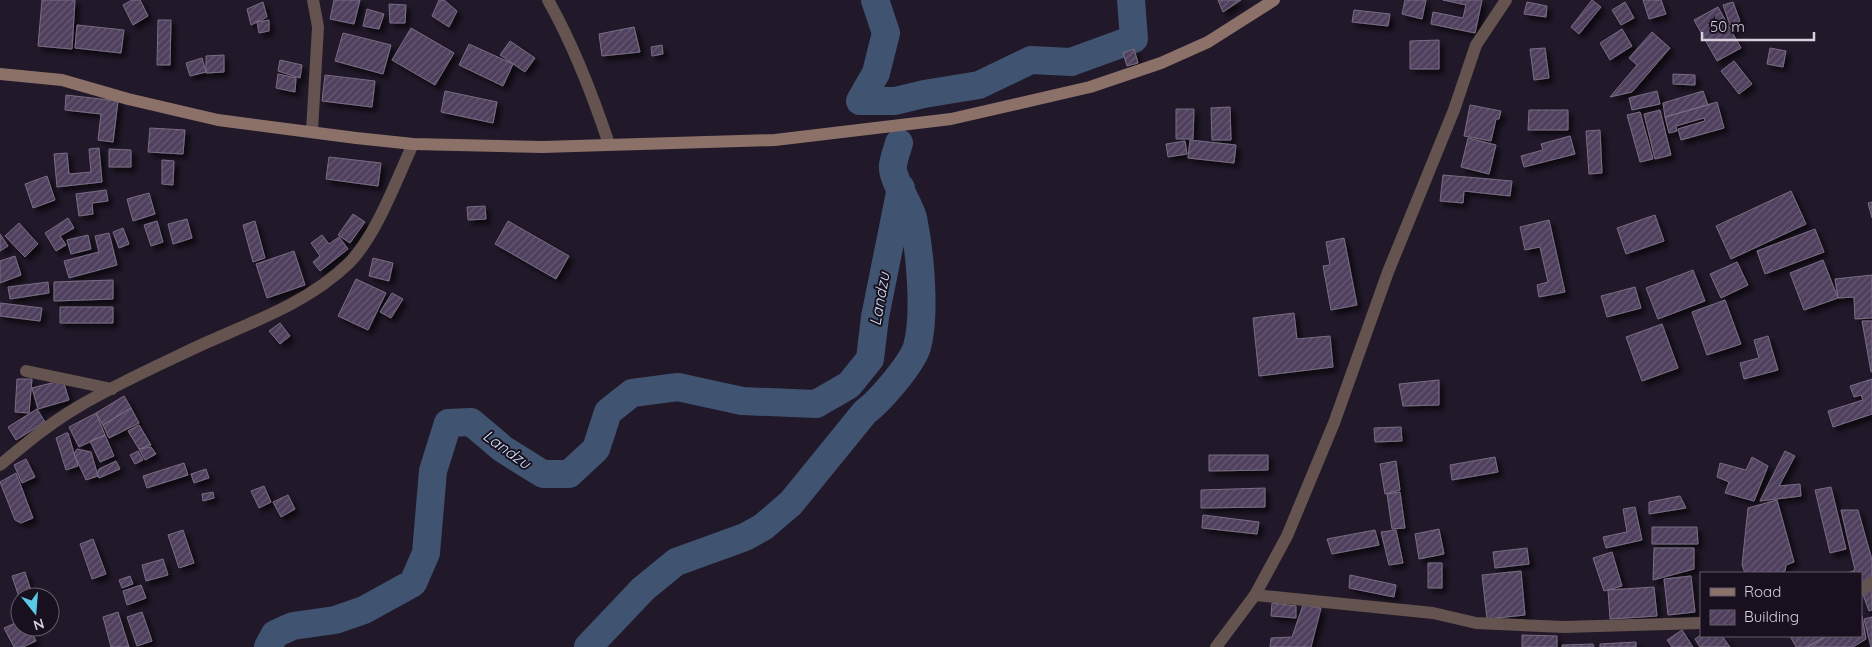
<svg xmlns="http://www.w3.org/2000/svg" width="1872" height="647" font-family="Quicksand,sans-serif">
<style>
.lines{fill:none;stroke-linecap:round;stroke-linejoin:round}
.river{stroke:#405471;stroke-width:28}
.building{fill:url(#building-hatch);stroke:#796e83;filter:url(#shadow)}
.minor{stroke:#64534e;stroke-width:12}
.tertiary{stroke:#64534e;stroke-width:12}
.secondary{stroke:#8c7169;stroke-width:12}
.labels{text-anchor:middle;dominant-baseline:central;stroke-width:4;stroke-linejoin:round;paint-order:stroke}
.water-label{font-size:16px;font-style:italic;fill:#d1e1f6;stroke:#180f1f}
</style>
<defs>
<pattern id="building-hatch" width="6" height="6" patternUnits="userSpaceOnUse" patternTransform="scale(1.25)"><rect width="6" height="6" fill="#4f3f5d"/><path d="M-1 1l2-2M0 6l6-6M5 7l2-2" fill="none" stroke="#685a74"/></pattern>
<filter id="shadow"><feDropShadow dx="4.5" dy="4.5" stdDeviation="2.5" flood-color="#0009"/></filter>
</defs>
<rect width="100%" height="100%" fill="#211829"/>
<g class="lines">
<path class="river" d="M 875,0 L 886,33 L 876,73 L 860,101 L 895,101 L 924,94 L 979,85 L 1031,60 L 1071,62 L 1134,39 L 1131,0
M 268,647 L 275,634 L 293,626 L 335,620 L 364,610 L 413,583 L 426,553 L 433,471 L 448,423 L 471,422 L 503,449 L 543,474 L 569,474 L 596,449 L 608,412 L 632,393 L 678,387 L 742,401 L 816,404 L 849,385 L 870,359 L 875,317 L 901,188
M 588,647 L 643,589 L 676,562 L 745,537 L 763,527 L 791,503 L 865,412 C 880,401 911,365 917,347 C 926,315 920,251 913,218 C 909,203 891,178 893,165 C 894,158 897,150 899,143"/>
</g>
<path class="building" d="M 42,0 L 75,0 L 72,49 L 38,46 Z
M 132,0 L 140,0 L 148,16 L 133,25 L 123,5 Z
M 334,0 L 360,0 L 354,24 L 330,19 Z
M 439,0 L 444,0 L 457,11 L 449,27 L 432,16 Z
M 1218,0 L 1241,0 L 1223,12 Z
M 1405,0 L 1426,0 L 1422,19 L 1402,14 Z
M 1443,0 L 1482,0 L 1475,33 L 1431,24 L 1433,12 L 1463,18 L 1466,5 Z
M 1592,0 L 1601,7 L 1579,34 L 1571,27 Z
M 1643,0 L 1661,0 L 1666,14 L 1649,19 Z
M 263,2 L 267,17 L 251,25 L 247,9 Z
M 1527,2 L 1547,6 L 1546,17 L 1524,14 Z
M 1625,2 L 1634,18 L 1621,25 L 1612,10 Z
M 1733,2 L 1740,21 L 1730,25 L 1723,5 Z
M 389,4 L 406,5 L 405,23 L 390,23 Z
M 1718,7 L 1741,48 L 1717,61 L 1694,20 Z
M 367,9 L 384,14 L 379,29 L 363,26 Z
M 1354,10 L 1390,14 L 1388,26 L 1352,22 Z
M 158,20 L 171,20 L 170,65 L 157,65 Z
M 269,20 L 269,31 L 259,33 L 257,22 Z
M 77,25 L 124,30 L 121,53 L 75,48 Z
M 634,27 L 640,52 L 602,56 L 599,34 Z
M 411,28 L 454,53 L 435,85 L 392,60 Z
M 1622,29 L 1632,46 L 1610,60 L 1600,43 Z
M 1652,32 L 1670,48 L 1632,92 L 1610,97 L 1637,65 L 1629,58 Z
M 343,33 L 391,45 L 383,74 L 335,61 Z
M 1439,40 L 1439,69 L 1410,69 L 1410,41 Z
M 510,41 L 535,58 L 525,72 L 500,55 Z
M 469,44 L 513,64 L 503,86 L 459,65 Z
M 662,45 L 663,54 L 652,56 L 651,47 Z
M 1545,48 L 1549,78 L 1534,80 L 1530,49 Z
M 1770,48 L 1786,51 L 1783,67 L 1767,64 Z
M 1134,49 L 1138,63 L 1127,66 L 1123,53 Z
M 224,55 L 224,72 L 206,73 L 206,56 Z
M 202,58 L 206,72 L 190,76 L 186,63 Z
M 280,60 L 302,65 L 300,78 L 278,71 Z
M 1734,61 L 1752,84 L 1739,94 L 1721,71 Z
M 278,74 L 296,78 L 295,92 L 276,88 Z
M 1673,74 L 1695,75 L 1695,85 L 1673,84 Z
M 325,75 L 375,81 L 372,107 L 322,101 Z
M 445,91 L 497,102 L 493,123 L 441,112 Z
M 1657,91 L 1660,104 L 1632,110 L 1629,98 Z
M 1703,91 L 1708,105 L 1665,117 L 1663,103 Z
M 66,95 L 118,101 L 113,142 L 98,140 L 101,114 L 65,110 Z
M 1717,102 L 1724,128 L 1681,140 L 1678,129 L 1705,121 L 1704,118 L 1676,126 L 1677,131 L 1669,133 L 1665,117 Z
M 1470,105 L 1501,111 L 1499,119 L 1496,119 L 1491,141 L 1464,136 Z
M 1230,107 L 1231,140 L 1212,140 L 1211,108 Z
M 1176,109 L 1194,109 L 1193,139 L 1176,139 Z
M 1529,110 L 1568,110 L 1568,130 L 1528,130 Z
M 1660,110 L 1671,155 L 1655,159 L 1644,114 Z
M 1640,112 L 1653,159 L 1640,162 L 1627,115 Z
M 150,128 L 185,130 L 183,154 L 148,152 Z
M 1600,130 L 1602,173 L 1589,174 L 1586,131 Z
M 1570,136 L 1575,154 L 1524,167 L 1521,156 L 1543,150 L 1541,144 Z
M 1468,138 L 1496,145 L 1489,174 L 1461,167 Z
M 1190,140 L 1236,145 L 1234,163 L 1188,158 Z
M 1185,141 L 1187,154 L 1168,157 L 1166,144 Z
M 99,148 L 102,182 L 57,187 L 54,154 L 67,153 L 69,174 L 91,172 L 89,149 Z
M 109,149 L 131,150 L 131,167 L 109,167 Z
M 329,157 L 381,163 L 378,186 L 326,179 Z
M 162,160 L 174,161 L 173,185 L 162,184 Z
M 1443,175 L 1512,181 L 1510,196 L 1464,191 L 1463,203 L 1440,201 Z
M 47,176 L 55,200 L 33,208 L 25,184 Z
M 106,190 L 108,201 L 92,203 L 93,214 L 79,216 L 76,194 Z
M 1791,191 L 1806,224 L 1731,259 L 1716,226 Z
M 149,193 L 155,214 L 133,221 L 127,199 Z
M 1872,202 L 1872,218 L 1868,203 Z
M 485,206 L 486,219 L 468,220 L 467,207 Z
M 353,214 L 365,222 L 350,243 L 338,235 Z
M 1655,215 L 1664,241 L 1626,254 L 1617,228 Z
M 68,218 L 74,228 L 60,236 L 66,245 L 56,251 L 45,233 Z
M 187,219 L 192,238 L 173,244 L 168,224 Z
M 1549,220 L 1565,292 L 1539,297 L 1537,285 L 1548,282 L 1540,247 L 1525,250 L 1520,227 Z
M 157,221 L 163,242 L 151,246 L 144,225 Z
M 255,221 L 265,258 L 253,262 L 243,225 Z
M 508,221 L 569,256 L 556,279 L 495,244 Z
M 19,223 L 38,244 L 25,257 L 5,236 Z
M 123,228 L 129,244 L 119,248 L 113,232 Z
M 1815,229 L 1824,252 L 1765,274 L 1757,251 Z
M 109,233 L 117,265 L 69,278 L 64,261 L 99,252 L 95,236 Z
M 0,234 L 8,246 L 0,251 Z
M 88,235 L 91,249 L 71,254 L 67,240 Z
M 322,235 L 329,244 L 339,237 L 348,249 L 320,271 L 313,262 L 320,256 L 311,243 Z
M 1344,238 L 1357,305 L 1331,310 L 1323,266 L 1330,265 L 1326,242 Z
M 294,251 L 305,285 L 267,298 L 256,264 Z
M 15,256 L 21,275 L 0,283 L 0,261 Z
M 373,258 L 393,263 L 389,281 L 369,276 Z
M 1823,260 L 1838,298 L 1804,310 L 1790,273 Z
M 1737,262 L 1748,285 L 1721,298 L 1710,274 Z
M 1693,270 L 1705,301 L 1658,319 L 1646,288 Z
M 1872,275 L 1872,318 L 1855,319 L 1854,297 L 1838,298 L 1835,279 Z
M 356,279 L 386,293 L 368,330 L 338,316 Z
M 113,280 L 113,299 L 54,301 L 54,282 Z
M 48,282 L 49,293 L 10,299 L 8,287 Z
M 1635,287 L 1641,308 L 1607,317 L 1601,296 Z
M 392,293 L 403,299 L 391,318 L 380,312 Z
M 1725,300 L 1741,344 L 1707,355 L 1692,312 Z
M 0,303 L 42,308 L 40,321 L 0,316 Z
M 60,307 L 113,307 L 113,323 L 60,323 Z
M 1294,313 L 1297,339 L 1330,336 L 1333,367 L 1259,376 L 1253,318 Z
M 1862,321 L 1872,321 L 1872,372 L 1871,372 Z
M 280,323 L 290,336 L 280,344 L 269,331 Z
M 1662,324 L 1678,368 L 1642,381 L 1626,337 Z
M 1768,336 L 1778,370 L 1744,379 L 1740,363 L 1759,358 L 1754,340 Z
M 17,379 L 32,379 L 29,413 L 15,412 Z
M 1872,379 L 1872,414 L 1833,427 L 1828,411 L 1863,400 L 1861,395 L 1854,397 L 1850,386 Z
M 63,380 L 69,400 L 38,409 L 32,388 Z
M 1439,380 L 1439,405 L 1403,406 L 1399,384 Z
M 124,396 L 131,408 L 103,425 L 96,413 Z
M 131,408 L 139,423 L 109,438 L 103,425 Z
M 37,409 L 45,422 L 16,440 L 8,427 Z
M 96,413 L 105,435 L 79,447 L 69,427 Z
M 139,425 L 151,445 L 139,449 L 128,431 Z
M 1401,427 L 1402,441 L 1375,442 L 1374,428 Z
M 66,433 L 68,433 L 78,466 L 66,470 L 56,438 Z
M 105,435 L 114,456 L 100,462 L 90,441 Z
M 151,447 L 156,454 L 145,460 L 139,449 Z
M 77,449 L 91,452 L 98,476 L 86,480 L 74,454 Z
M 138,451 L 143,460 L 135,464 L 130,455 Z
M 1785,451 L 1795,456 L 1779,486 L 1800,484 L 1801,496 L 1760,501 Z
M 1209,455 L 1268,455 L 1268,470 L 1209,471 Z
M 1495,457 L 1498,472 L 1452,480 L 1450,465 Z
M 1752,457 L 1768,466 L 1754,501 L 1725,493 L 1729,482 L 1717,477 L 1720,463 L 1746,470 Z
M 26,459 L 35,477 L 22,483 L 14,465 Z
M 116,461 L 120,469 L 99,478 L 97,474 L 99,469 Z
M 1396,461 L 1400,490 L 1385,494 L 1380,464 Z
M 184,463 L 188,475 L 147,488 L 143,476 Z
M 206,469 L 209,478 L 194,483 L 191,474 Z
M 16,473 L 33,518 L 21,523 L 15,520 L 0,482 Z
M 264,486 L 271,502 L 259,508 L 251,491 Z
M 1831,487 L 1846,549 L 1830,553 L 1815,490 Z
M 1265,488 L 1265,507 L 1201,508 L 1201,490 Z
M 213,492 L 214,498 L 203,501 L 202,494 Z
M 1400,492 L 1405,528 L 1392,529 L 1387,494 Z
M 288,495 L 295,509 L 281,517 L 273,502 Z
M 1680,496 L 1686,508 L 1649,514 L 1649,502 Z
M 1777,500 L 1794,562 L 1786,565 L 1785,571 L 1779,573 L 1745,573 L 1742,565 L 1748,508 Z
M 1635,507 L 1642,540 L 1606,548 L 1603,537 L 1627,532 L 1623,509 Z
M 1841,510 L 1858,510 L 1872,560 L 1872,578 L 1861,584 L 1861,573 L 1848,573 L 1855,570 Z
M 1203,515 L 1259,522 L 1257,534 L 1202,528 Z
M 1652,527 L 1697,527 L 1698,544 L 1652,544 Z
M 1439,529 L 1444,554 L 1419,559 L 1415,534 Z
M 183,530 L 194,563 L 179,568 L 168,535 Z
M 1375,530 L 1379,545 L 1332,554 L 1327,539 Z
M 1396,530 L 1403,563 L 1389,565 L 1381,532 Z
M 93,539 L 106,574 L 92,579 L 80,544 Z
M 1527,548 L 1529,564 L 1495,568 L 1493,552 Z
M 1654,548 L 1694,548 L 1694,569 L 1653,580 Z
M 1612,552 L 1622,586 L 1604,591 L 1593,558 Z
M 163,559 L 168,575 L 146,581 L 142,565 Z
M 1428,563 L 1442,563 L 1442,588 L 1428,588 Z
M 1521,571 L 1525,615 L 1487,619 L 1482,575 Z
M 25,572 L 33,597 L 20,597 L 20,600 L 12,576 Z
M 1350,575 L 1396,585 L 1394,597 L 1349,588 Z
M 130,576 L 133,584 L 122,588 L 119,580 Z
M 1691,576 L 1695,612 L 1668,615 L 1664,579 Z
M 141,585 L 146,598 L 127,605 L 123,591 Z
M 1654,587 L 1657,616 L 1610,619 L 1608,590 Z
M 1872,589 L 1872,610 L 1869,611 L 1862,592 Z
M 1272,603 L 1296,606 L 1296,618 L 1271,616 Z
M 1303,605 L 1321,608 L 1311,647 L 1270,647 L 1271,638 L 1292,637 Z
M 118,612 L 129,647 L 111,647 L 103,617 Z
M 142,612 L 152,641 L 137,646 L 127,617 Z
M 1862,616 L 1866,639 L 1853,647 L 1808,647 L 1828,636 L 1861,636 Z
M 1872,617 L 1872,647 L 1871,647 L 1864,619 Z
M 20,621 L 20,627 L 29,627 L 36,641 L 23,647 L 14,647 L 4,628 Z
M 1682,630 L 1693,647 L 1672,647 L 1667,640 Z
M 1522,635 L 1557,636 L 1557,647 L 1522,647 Z
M 1701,635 L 1722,636 L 1730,647 L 1700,647 L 1695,639 Z
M 1790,636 L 1826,636 L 1806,647 L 1796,647 Z
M 1636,642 L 1636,647 L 1600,647 L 1600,644 Z
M 1593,644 L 1594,647 L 1562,647 L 1562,645 Z"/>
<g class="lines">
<path class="minor" d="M 548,0 C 574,46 592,93 609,144
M 312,131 L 318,27 L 313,0
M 26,371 L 112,389
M 0,465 C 24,445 49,424 76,408 C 116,384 159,365 201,345 C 252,322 308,303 349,263 C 376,236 397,179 413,144
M 1861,589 L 1872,583
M 1255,595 L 1433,613 L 1476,623 L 1564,627 L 1701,623"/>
<path class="tertiary" d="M 1216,647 L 1255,595 L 1287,536 L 1334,423 L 1388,272 L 1454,110 L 1476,45 L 1506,0"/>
<path class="secondary" d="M 0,74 L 62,80 L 128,99 L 218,120 L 356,138 L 413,144 L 542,147 L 775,140 L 951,119 L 1090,87 L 1161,63 L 1208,42 L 1274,0"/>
</g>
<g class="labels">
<g class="water-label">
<text transform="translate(879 299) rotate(-80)">Landzu</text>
<text transform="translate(507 449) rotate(36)">Landzu</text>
</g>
</g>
<rect x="1700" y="572" width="162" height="65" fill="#180f1f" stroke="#645d6b"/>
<rect x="1710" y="588" width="25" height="8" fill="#8c7169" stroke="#645d6b"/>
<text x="1744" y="597" font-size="15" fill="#d7d1dd">Road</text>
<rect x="1710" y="610" width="25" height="15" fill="url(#building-hatch)" stroke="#645d6b"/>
<text x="1744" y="622" font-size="15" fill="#d7d1dd">Building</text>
<g transform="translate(35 612) rotate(163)"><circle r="24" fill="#180f1f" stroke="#645d6b"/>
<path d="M0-4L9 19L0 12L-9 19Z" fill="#5bc8e6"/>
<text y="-8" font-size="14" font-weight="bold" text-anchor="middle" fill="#d7d1dd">N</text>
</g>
<path d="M1702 32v8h112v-8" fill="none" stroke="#d7d1dd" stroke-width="2.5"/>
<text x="1710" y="32" font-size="15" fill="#d7d1dd" stroke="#180f1f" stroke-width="4" paint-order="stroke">50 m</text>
</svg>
